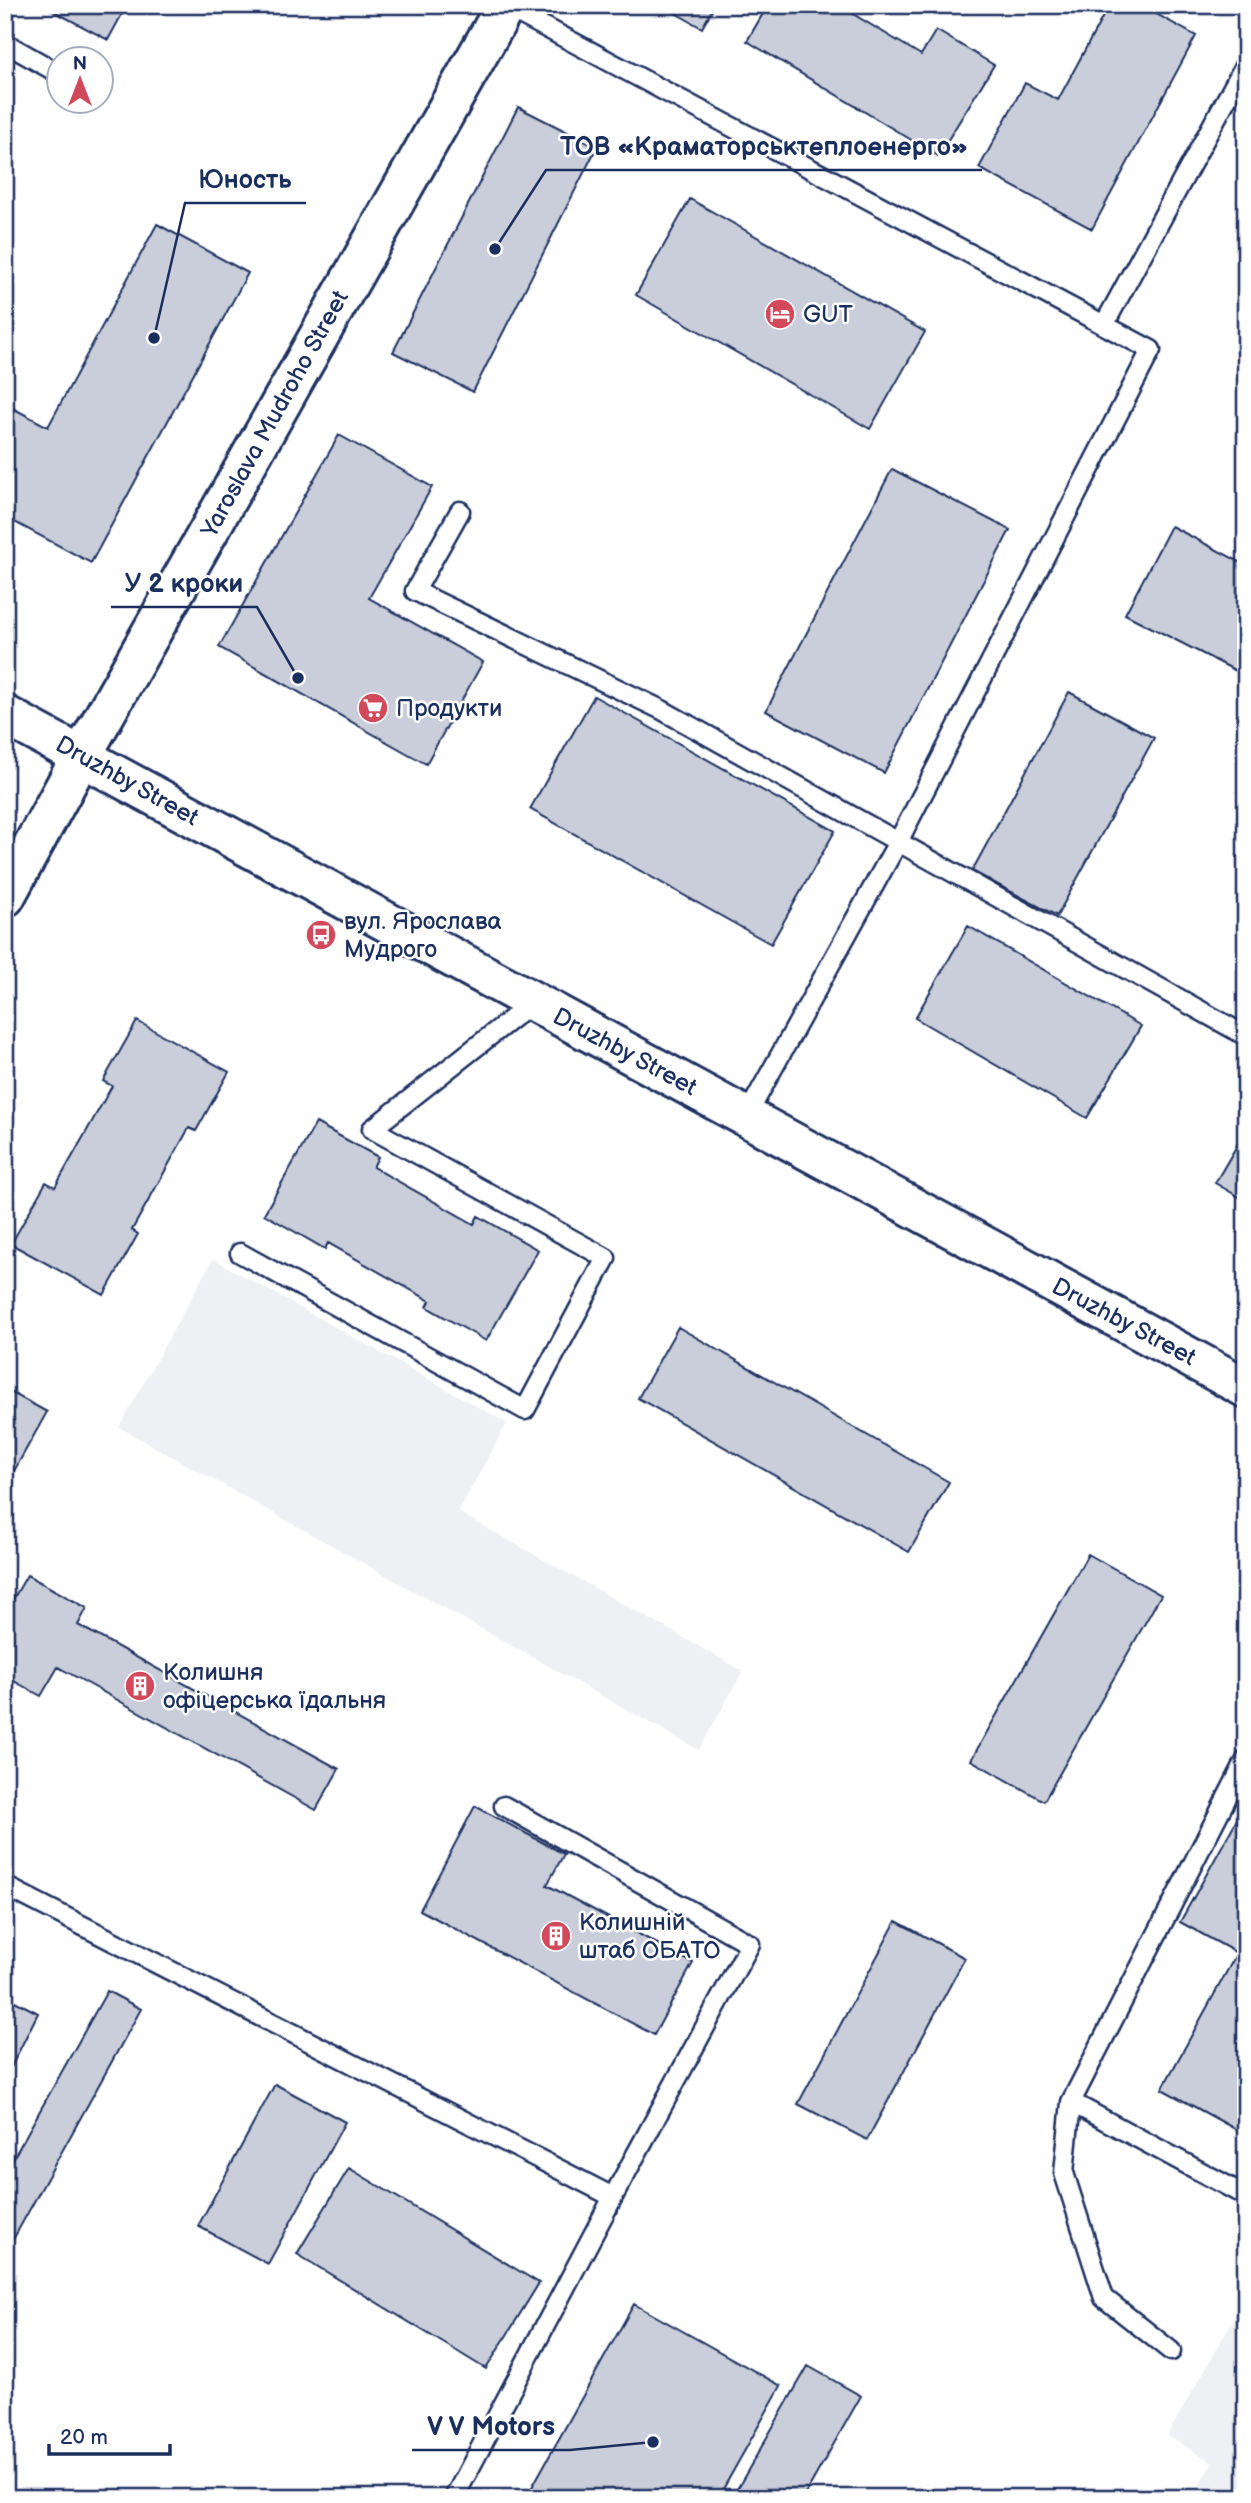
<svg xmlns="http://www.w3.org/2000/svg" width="1251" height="2503" font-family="'Balsamiq Sans',sans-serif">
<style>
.built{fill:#eff0f4}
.building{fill:#caceda;stroke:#1b2f5e;stroke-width:2}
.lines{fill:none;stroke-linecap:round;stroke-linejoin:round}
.service-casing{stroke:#1b2f5e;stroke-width:23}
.tertiary-casing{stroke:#1b2f5e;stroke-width:44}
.service{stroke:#fff;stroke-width:18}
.tertiary{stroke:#fff;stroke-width:38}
.labels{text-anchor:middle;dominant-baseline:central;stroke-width:5;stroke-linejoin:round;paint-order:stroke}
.poi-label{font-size:24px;fill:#1b2f5e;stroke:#fff;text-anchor:start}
.street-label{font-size:24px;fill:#1b2f5e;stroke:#fff}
.leader{fill:none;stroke:#1b2f5e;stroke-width:2.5}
.callout-dot{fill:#1b2f5e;stroke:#fff;stroke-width:2.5}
.callout-label{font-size:26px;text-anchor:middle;font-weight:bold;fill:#1b2f5e;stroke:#fff;stroke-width:5;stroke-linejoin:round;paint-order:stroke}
</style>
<rect width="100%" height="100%" fill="#fff"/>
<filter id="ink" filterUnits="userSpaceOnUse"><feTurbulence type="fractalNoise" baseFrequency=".0143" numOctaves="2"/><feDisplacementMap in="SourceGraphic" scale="14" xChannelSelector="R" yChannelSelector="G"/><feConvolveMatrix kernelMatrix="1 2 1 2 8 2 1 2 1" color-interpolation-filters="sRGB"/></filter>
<g filter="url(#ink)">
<path class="built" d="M 213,1259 L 507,1423 L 458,1512 L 743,1671 L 699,1750 L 119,1427 Z
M 1246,2298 L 1246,2498 L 1192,2498 L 1212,2462 L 1167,2436 Z"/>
<path class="building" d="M 42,5 L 127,5 L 108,40 Z
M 661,5 L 715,5 L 702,28 Z
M 768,5 L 838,5 L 921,55 L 936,30 L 994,65 L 938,156 L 747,41 Z
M 1109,5 L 1140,5 L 1196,36 L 1092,229 L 979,168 L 1025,83 L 1058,100 Z
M 518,107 L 597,147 L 473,392 L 393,352 Z
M 690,199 L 925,332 L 870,429 L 636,295 Z
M 157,224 L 248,273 L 91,563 L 5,517 L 5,404 L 48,427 Z
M 339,435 L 432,487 L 369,598 L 483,662 L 426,764 L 219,647 Z
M 892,469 L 1010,530 L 884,773 L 766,711 Z
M 1171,526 L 1246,565 L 1246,676 L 1125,614 Z
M 1069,692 L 1154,738 L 1057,916 L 972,871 Z
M 594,696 L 835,831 L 771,944 L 530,809 Z
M 968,926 L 1141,1026 L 1087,1118 L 915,1018 Z
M 137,1021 L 229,1072 L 196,1131 L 189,1128 L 132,1230 L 138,1234 L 104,1295 L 11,1244 L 46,1182 L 55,1187 L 58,1182 L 112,1086 L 103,1081 Z
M 316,1123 L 378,1157 L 373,1167 L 474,1224 L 478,1216 L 538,1250 L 486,1341 L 427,1307 L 430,1301 L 328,1243 L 325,1249 L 264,1214 Z
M 1246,1130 L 1246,1201 L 1215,1183 Z
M 678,1327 L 949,1482 L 909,1552 L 638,1398 Z
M 5,1389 L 47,1412 L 14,1471 L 7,1468 L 5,1471 Z
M 1088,1554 L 1161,1595 L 1044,1801 L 971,1760 Z
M 27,1575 L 87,1608 L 78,1625 L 339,1769 L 316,1810 L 58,1667 L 41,1696 L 5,1676 L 5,1613 Z
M 1246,1803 L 1246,2135 L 1162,2089 L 1237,1953 L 1180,1922 Z
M 475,1806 L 564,1854 L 547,1885 L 693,1963 L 654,2035 L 420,1910 Z
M 896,1921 L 965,1958 L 867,2140 L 798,2104 Z
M 107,1991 L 141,2009 L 5,2254 L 5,2173 Z
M 5,1996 L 38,2013 L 5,2079 Z
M 275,2084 L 345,2122 L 268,2264 L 198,2226 Z
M 349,2168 L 539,2283 L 486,2369 L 297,2254 Z
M 634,2304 L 781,2386 L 718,2498 L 526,2498 Z
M 808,2366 L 861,2396 L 803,2498 L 732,2498 Z"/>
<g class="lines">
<g class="service-casing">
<path id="service" d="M 505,6 L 1151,350 L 898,842 L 746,1117
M 5,43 L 51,69
M 1104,325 L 1246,63
M 460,511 L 415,591 L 662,710 L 1246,1036
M 240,1253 L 525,1410 L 606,1258 L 372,1129 L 533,1002
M 1246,1760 L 1071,2102 L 1246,2196
M 504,1806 L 750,1944 L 613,2197
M 5,1886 L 613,2197 L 454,2498
M 1071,2102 L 1064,2173 L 1104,2298 L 1171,2351"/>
</g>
<g class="tertiary-casing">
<path id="tertiary" d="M 5,715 L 1246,1388
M 5,897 L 81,757 L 506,5"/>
</g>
<use href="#service" class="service"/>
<use href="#tertiary" class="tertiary"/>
</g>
</g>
<defs>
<g id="hotel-disc" transform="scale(1.575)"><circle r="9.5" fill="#d1495b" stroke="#fff"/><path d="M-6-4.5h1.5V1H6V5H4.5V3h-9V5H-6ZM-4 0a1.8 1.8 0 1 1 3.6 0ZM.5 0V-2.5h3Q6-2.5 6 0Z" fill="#fff"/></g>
<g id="supermarket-disc" transform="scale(1.575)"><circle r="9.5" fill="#d1495b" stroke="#fff"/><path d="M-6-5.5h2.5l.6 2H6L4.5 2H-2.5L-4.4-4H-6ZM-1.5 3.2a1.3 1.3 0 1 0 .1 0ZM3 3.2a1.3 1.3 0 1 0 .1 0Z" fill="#fff"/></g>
<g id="bus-disc" transform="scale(1.575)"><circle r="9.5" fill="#d1495b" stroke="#fff"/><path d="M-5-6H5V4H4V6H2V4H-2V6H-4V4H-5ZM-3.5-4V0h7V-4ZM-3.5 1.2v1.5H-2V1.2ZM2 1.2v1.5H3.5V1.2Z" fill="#fff"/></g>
<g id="building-disc" transform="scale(1.575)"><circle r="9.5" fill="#d1495b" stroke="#fff"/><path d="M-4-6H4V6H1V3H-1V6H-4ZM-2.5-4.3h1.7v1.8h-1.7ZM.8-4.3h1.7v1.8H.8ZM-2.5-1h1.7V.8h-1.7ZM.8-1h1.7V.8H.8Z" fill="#fff"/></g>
</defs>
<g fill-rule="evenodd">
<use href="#hotel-disc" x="780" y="314"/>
<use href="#supermarket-disc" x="373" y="708"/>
<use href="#bus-disc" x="321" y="935"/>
<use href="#building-disc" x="140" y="1686"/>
<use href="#building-disc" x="556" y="1936"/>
</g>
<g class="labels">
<g class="poi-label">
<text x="803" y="314">GUT</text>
<text x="396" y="708">Продукти</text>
<text x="344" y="921">вул. Ярослава<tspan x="344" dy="28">Мудрого</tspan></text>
<text x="163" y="1672">Колишня<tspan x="163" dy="28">офіцерська їдальня</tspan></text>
<text x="579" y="1922">Колишній<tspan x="579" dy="28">штаб ОБАТО</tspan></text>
</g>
<g class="street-label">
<text transform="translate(275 414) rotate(-61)">Yaroslava Mudroho Street</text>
<text transform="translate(127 781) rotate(29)">Druzhby Street</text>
<text transform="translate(625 1052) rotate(28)">Druzhby Street</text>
<text transform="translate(1124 1322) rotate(28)">Druzhby Street</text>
</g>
</g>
<path class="leader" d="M495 249L546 170H982M154 338L185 203H306M298 678L257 607H111M653 2442L570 2450H412"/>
<g class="callout-dot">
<circle cx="495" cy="249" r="7"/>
<circle cx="154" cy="338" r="7"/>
<circle cx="298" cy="678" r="7"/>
<circle cx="653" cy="2442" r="7"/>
</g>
<g class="callout-label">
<text x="764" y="155">ТОВ «Краматорськтеплоенерго»</text>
<text x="245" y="188">Юность</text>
<text x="184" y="592">У 2 кроки</text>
<text x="491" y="2435">V V Motors</text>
</g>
<rect width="1251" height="2503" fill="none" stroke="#fff" stroke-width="28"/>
<rect x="14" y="14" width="1223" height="2475" fill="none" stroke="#1b2f5e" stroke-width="2.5" filter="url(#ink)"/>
<g transform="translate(80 80)"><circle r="33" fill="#ffffff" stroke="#a4acbf" stroke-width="2"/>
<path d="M0-5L12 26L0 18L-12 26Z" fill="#d1495b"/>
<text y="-10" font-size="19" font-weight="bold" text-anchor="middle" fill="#1b2f5e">N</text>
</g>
<path d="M49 2444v10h121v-10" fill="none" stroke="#1b2f5e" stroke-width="3.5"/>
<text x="60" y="2444" font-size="21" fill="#1b2f5e" stroke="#ffffff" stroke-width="5" paint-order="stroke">20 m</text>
</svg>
